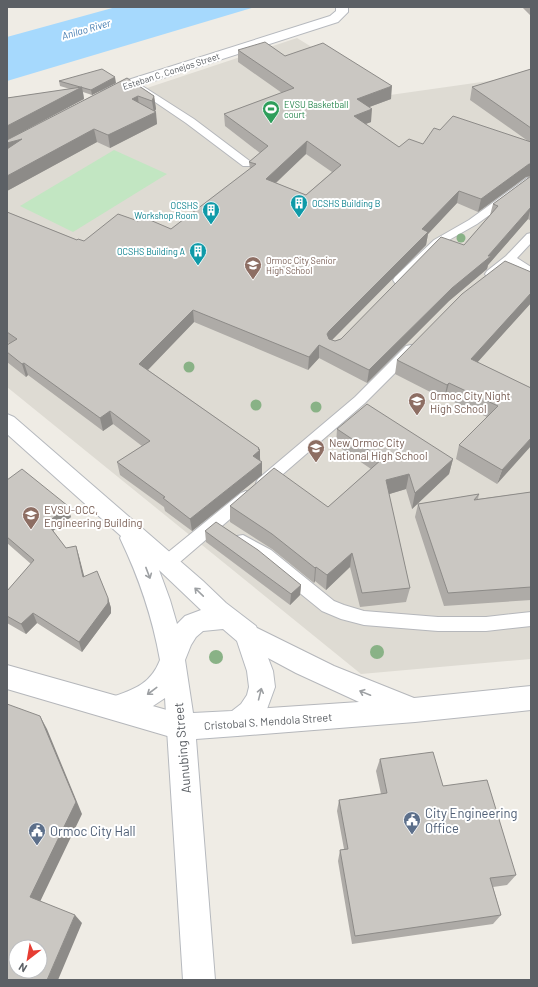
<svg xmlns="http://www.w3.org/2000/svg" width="538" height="987" font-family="Barlow,sans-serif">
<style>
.education{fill:#dedbd3}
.green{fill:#c2e6c2}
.water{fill:#a6d9fd}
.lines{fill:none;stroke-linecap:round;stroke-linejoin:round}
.service-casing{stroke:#b5b7bb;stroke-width:2}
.tertiary-casing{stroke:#b5b7bb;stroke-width:2}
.secondary-casing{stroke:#b6b9be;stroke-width:2}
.service{fill:#fff;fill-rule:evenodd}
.tertiary{fill:#fff;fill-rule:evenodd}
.secondary{fill:#fff;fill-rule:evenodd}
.tree{fill:#89b286}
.wall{fill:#aeaba7;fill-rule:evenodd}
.shaded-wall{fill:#8d8b88}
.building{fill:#cac7c2;stroke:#8d8b88;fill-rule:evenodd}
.oneway{stroke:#9da0a3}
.labels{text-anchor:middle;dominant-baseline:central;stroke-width:4;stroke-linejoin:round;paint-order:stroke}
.far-street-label{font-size:9px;fill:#5c6065;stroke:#fff}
.far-leisure-label{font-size:9px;fill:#27864d;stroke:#fff;text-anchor:start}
.far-culture-label{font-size:9px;fill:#0d838f;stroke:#fff;text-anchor:end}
.far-education-label{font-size:9px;fill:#785e54;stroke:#fff;text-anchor:start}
.far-water-label{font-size:10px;font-style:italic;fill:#427aaf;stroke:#fff}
.education-label{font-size:11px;fill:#785e54;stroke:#fff;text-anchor:start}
.street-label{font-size:11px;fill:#5c6065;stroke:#fff}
.near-street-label{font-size:13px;fill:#5c6065;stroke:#fff}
.near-service-label{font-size:13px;fill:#4e5e75;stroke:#fff;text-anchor:start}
</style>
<rect width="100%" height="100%" fill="#efece5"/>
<path class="education" d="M 297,38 L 390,95 L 531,75 L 531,659 L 361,674 L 7,387 L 7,160 L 144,89 Z"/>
<path class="green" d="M 114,150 L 167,174 L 73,232 L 20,206 Z"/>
<path class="water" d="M 116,7 L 255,7 L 7,81 L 7,37 Z"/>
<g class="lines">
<g class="service-casing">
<path id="service" d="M 133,80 L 194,119 L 251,162 L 252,164 L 251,166 L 243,166 L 186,123 L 130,85 L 128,83 L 130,81 Z
M 531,177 L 531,185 L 477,224 L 442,244 L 403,283 L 395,283 L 393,280 L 395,277 L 434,240 L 469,220 L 527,178 Z
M 531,233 L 531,243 L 517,258 L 531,267 L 531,276 L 511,265 L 495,277 L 487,277 L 485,274 L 487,271 L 506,256 L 527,234 Z
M 411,345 L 416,346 L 418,349 L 416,352 L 365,403 L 268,487 L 263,489 L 258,487 L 256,483 L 258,479 L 355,397 L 406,346 Z
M 246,491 L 251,493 L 254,497 L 251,501 L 173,568 L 167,570 L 161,568 L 159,563 L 161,558 L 241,493 Z
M 243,535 L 271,550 L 334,601 L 344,605 L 364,611 L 438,617 L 486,617 L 531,612 L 531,626 L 486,631 L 438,631 L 364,625 L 341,619 L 322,611 L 259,560 L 237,546 L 235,541 L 237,536 Z"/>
</g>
<g class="tertiary-casing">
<path id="tertiary" d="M 247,623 L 334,666 L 414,698 L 531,686 L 531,710 L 415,722 L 237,736 L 228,732 L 224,723 L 228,714 L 237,710 L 359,702 L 296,673 L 238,642 L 235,634 L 238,626 Z
M 7,665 L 181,714 L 190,718 L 194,727 L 190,736 L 181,740 L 7,689 Z"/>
</g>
<g class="secondary-casing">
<path id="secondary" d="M 336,7 L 348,7 L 348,12 L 338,22 L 138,86 C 127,90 113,100 102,97 L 100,94 L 102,91 L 128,80 L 330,16 L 336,11 Z
M 7,414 L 14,417 L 203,581 L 226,603 L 256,626 L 273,671 L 275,687 L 267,709 L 259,722 L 246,732 L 237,736 L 196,739 L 215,980 L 183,980 L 165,698 L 150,708 L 116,720 L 107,717 L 103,708 L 107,699 C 131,690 150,686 160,660 C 152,615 139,578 120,538 L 121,536 L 7,434 ZM 159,570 L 201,610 L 185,616 L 177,624 L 170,600 ZM 223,629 L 237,641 L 247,671 L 249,687 L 247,695 L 241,704 L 232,711 L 193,713 L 185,660 L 191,645 L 196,637 L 203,631 Z"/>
</g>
<use href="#service" class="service"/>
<use href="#tertiary" class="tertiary"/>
<use href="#secondary" class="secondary"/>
</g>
<g class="tree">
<circle cx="461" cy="238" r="4.5"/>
<circle cx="189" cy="367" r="5.5"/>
<circle cx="256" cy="405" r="5.5"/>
<circle cx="316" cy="407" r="5.5"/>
<circle cx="377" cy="652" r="7"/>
<circle cx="216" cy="657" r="7"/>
</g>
<path class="wall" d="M 522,7 L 531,7 L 531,16 Z
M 238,50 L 285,56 L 391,99 L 369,107 L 371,122 L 365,124 L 399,147 L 423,144 L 440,130 L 528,141 L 470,100 L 472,87 L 531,69 L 531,176 L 526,177 L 478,212 L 457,203 L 428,234 L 426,245 L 332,340 L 335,341 L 341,339 L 464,245 L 490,215 L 493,204 L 531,176 L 531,221 L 528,219 L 488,265 L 487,269 L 449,301 L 367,383 L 319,358 L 308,370 L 194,322 L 148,370 L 259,448 L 262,475 L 192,531 L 165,511 L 164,507 L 120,475 L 117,462 L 142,446 L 113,424 L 103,431 L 28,375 L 26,377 L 7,362 L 7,345 L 9,343 L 7,342 L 7,212 L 77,240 L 84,241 L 138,221 L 171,229 L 250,169 L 249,162 L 260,153 L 225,126 L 224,114 L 282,93 L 238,62 ZM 306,154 L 332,172 L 306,195 L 276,183 Z
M 127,78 L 154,96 L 156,109 L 155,111 L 157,124 L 110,148 L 97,142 L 7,191 L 7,98 L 70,89 L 60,86 L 59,81 L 116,83 L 92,95 L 83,92 L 84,99 L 9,139 Z
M 531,272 L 531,303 L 477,362 L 531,388 L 497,484 L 456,459 L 459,445 L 487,417 L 445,398 L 444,399 L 395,374 L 397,360 Z
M 337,429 L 453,459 L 449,474 L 412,509 L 406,489 L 389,494 L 410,588 L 406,602 L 360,607 L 350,567 L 326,590 L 315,581 L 314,583 L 272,549 L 230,522 L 230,506 L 328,507 L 371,469 L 336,445 Z
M 7,480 L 71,517 L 53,531 L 66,548 L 76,546 L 84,577 L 108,598 L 111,608 L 111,613 L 82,652 L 37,623 L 26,634 L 7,623 L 7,591 L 31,564 L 7,543 Z
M 531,492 L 531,600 L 444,606 L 415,517 L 418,504 L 479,494 L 478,499 Z
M 205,531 L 301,585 L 300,595 L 290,605 L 206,542 Z
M 380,759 L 443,786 L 516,875 L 507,885 L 493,887 L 501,915 L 493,924 L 352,944 L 338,861 L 340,850 L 344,849 L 337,811 L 339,800 L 381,794 L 376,771 Z"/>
<path class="shaded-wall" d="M 115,77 L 116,83 L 92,95 L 91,90 Z
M 392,86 L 391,99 L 356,112 L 357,99 Z
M 82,87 L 84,99 L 7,140 L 7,126 Z
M 138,96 L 139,109 L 132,99 Z
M 154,96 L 156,109 L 154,113 L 156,112 L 157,124 L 110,148 L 108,135 L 154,113 L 152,101 Z
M 372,109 L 371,122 L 353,129 L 354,116 Z
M 94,129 L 97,142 L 7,191 L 7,176 Z
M 22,139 L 7,157 L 7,143 Z
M 307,141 L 306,154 L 266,192 L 266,179 Z
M 529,164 L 531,164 L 531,176 L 526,177 L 478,212 L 481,199 Z
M 459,191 L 457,203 L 428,234 L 426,245 L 328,344 L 327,334 L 329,331 L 422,229 Z
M 531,207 L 528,219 L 488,265 L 487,269 L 449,301 L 367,383 L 369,370 L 452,288 L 488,256 Z
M 531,293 L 531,303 L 467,374 L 471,359 Z
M 193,310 L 194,322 L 141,377 L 139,364 Z
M 319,345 L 319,358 L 308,370 L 309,357 Z
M 24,363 L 28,375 L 26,377 L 22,364 Z
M 449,383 L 445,398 L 444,399 L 447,385 Z
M 110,411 L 113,424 L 103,431 L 100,418 Z
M 531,438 L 531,446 L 497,484 L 502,470 Z
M 259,448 L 260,451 L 260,450 L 260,463 L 253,456 Z
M 453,459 L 449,474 L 412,509 L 415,493 Z
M 262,462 L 262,475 L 192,531 L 190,519 Z
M 409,474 L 406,489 L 383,496 L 386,480 Z
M 68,506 L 71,517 L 50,533 L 47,523 Z
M 76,546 L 79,556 L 87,587 L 83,577 Z
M 352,553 L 350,567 L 326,590 L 327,575 Z
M 316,567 L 315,581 L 314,583 L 315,568 Z
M 301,585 L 300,595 L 290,605 L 291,594 Z
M 108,598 L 111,608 L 111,613 L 82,652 L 79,642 Z
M 33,613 L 37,623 L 26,634 L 21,624 Z
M 40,716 L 47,729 L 82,814 L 38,906 L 30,897 Z
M 75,915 L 82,923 L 58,980 L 47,980 Z"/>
<path class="building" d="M 265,42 L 285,56 L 323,43 L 392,86 L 357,99 L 372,109 L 354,116 L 399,147 L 409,139 L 423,144 L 434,128 L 440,130 L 453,116 L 531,142 L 531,164 L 529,164 L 481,199 L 459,191 L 422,229 L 428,232 L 329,331 L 327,334 L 329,339 L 335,341 L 341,339 L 441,237 L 464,245 L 498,206 L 493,204 L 531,176 L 531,207 L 488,256 L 491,256 L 452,288 L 369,370 L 319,345 L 309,357 L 193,310 L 139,364 L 259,448 L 258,449 L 260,450 L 253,456 L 262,462 L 190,519 L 163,498 L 165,497 L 117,462 L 150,441 L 110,411 L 100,418 L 24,363 L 22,364 L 7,352 L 7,345 L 17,339 L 7,332 L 7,212 L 77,240 L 78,239 L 84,241 L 118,214 L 138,221 L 143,217 L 171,229 L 256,164 L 249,162 L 268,146 L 224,114 L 294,88 L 238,50 ZM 307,141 L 341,165 L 306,195 L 266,179 Z
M 102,69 L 115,77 L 91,90 L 59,81 Z
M 531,69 L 531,128 L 472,87 Z
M 127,78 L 154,96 L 152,101 L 138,96 L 132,99 L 156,112 L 108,135 L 94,129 L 7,176 L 7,149 L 22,139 L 7,143 L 7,140 Z
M 82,87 L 7,126 L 7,98 Z
M 505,261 L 531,272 L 531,293 L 471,359 L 531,388 L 531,438 L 502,470 L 459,445 L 498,406 L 449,383 L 447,385 L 397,360 L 462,294 Z
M 367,404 L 453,459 L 415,493 L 409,474 L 386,480 L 410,588 L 362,593 L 352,553 L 327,575 L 316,567 L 315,568 L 272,534 L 230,506 L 274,468 L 328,507 L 382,459 L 337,429 Z
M 22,469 L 68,506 L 47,523 L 66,548 L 76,546 L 83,577 L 97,571 L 108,598 L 108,603 L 79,642 L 33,613 L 21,624 L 7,616 L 7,591 L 34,560 L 7,537 L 7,480 Z
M 531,492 L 531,587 L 448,593 L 418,504 L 479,494 L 474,500 Z
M 216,522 L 258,550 L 301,585 L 291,594 L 205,531 Z
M 7,704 L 40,716 L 76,802 L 30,897 L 75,915 L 47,980 L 7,980 ZM 16,947 L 40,947 L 40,971 L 16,971 Z
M 433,752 L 443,786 L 487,780 L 516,875 L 490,878 L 501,915 L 355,936 L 340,850 L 348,849 L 339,800 L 387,793 L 380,759 Z"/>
<defs><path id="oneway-shaft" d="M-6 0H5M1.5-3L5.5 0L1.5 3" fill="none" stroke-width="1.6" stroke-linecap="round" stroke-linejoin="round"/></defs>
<g class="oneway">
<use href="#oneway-shaft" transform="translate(148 573) rotate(69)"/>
<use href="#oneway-shaft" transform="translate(199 592) rotate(-136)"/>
<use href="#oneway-shaft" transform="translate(152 691) rotate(143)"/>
<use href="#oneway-shaft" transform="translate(365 693) rotate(-158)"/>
<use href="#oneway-shaft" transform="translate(260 694) rotate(-76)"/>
</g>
<defs>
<g id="stadium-pin" transform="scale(0.9)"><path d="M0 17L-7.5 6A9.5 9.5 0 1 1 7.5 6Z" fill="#2e9e5b" stroke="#fff"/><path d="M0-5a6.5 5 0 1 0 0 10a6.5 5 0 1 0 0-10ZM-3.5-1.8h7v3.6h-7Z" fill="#fff"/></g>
<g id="building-pin" transform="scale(0.9)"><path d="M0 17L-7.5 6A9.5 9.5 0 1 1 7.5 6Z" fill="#0f9aa8" stroke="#fff"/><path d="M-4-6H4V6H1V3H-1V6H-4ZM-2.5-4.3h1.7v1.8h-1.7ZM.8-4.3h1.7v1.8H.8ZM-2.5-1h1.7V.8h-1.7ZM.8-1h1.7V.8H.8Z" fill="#fff"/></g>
<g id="school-pin" transform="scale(0.9)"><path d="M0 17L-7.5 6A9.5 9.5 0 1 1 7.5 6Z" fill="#8d6e63" stroke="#fff"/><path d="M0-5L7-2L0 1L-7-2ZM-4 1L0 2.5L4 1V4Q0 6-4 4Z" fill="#fff"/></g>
<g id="university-pin" transform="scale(0.9)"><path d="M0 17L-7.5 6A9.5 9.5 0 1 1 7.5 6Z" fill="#8d6e63" stroke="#fff"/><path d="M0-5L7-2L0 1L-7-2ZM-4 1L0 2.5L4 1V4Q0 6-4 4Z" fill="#fff"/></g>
<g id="civic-pin" transform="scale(0.9)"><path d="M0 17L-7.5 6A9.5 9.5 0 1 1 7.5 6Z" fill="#5c6f8a" stroke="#fff"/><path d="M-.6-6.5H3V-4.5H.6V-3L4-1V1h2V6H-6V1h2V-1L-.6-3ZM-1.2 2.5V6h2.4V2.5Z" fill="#fff"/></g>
</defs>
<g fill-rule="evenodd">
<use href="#stadium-pin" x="271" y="109"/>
<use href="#building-pin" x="299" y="203"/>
<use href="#building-pin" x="211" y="210"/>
<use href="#building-pin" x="198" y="251"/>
<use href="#school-pin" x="253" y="265"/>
<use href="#school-pin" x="417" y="401"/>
<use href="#school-pin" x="316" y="448"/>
<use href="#university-pin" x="31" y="515"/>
<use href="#civic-pin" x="412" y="820"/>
<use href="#civic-pin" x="37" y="831"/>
</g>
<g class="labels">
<g class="far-street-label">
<text transform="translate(171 71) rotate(-18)">Esteban C. Conejos Street</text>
</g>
<g class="far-leisure-label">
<text x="284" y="104">EVSU Basketball<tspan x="284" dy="10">court</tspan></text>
</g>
<g class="far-culture-label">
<text x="312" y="203" text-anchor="start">OCSHS Building B</text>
<text x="198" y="205">OCSHS<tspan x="198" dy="10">Workshop Room</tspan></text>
<text x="185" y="251">OCSHS Building A</text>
</g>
<g class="far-education-label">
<text x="266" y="260">Ormoc City Senior<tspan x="266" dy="10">High School</tspan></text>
</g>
<g class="far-water-label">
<text transform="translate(86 29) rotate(-16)">Anilao River</text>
</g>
<g class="education-label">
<text x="430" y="395">Ormoc City Night<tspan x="430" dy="13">High School</tspan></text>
<text x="329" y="442">New Ormoc City<tspan x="329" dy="13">National High School</tspan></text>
<text x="44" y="509">EVSU-OCC,<tspan x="44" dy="13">Engineering Building</tspan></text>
</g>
<g class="street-label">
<text transform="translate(268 721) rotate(-4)">Cristobal S. Mendola Street</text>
</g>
<g class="near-street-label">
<text transform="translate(182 748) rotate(-95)">Aunubing Street</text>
</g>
<g class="near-service-label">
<text x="425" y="813">City Engineering<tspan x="425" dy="15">Office</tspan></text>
<text x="50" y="831">Ormoc City Hall</text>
</g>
</g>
<rect width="538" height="987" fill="none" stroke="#5c6065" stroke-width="16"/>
<g transform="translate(28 959) rotate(211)"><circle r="19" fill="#ffffff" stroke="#bebfc1"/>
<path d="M0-3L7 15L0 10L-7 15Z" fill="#e63d33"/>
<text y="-6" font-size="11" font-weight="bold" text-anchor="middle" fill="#5c6065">N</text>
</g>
</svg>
